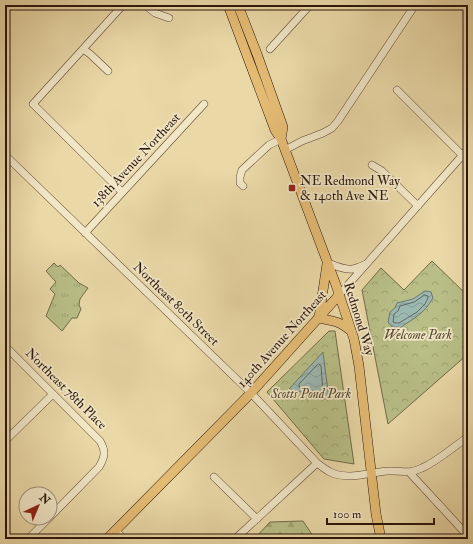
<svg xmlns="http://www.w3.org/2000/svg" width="473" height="544" font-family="'IM FELL Double Pica',serif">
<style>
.grass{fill:url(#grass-tufts);stroke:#726a49}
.forest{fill:url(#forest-firs);stroke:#726a49}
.park{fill:url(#park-crowns);stroke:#726a49}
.water{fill:url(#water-waves);stroke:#6e776f}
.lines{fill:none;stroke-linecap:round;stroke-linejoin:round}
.shore{stroke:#63675e;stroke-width:1}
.minor-casing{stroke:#5b4633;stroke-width:8}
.major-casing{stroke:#2b160c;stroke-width:10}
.minor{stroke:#f1e6c6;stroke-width:7}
.major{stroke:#e5bc74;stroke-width:9}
.poi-dot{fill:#8f2418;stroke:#f1e6c6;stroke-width:1.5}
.labels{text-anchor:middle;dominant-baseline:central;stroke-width:3.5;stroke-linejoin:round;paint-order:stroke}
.street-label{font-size:13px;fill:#2b160c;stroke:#f1e6c6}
.poi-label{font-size:13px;fill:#2b160c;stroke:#f1e6c6;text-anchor:start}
.park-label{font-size:13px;font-style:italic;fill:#554831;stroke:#f1e6c6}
</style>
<defs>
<pattern id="grass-tufts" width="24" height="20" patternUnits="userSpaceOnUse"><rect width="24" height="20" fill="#b8be86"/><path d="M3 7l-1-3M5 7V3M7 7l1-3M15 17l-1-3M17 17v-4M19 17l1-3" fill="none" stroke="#9ea372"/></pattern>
<pattern id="forest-firs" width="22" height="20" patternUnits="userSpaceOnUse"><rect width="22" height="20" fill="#b8be86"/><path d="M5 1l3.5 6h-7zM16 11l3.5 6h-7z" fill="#9ea372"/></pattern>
<pattern id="park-crowns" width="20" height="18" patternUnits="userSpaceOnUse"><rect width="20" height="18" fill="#b8be86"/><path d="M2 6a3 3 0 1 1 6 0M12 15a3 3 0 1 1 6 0" fill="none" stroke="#9ea372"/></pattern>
<pattern id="water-waves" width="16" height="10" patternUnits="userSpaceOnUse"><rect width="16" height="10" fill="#9bb8b1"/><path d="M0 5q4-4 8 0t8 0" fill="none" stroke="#869d97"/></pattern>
</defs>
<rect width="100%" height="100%" fill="#ead8a7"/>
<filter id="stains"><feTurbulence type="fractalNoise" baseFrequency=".005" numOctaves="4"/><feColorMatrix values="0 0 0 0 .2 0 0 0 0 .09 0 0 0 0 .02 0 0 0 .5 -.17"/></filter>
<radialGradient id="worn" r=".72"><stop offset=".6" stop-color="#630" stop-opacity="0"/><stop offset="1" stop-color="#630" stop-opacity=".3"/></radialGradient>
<path class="grass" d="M 54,263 L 58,267 L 60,265 L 79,283 L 88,288 L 80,299 L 79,305 L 81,309 L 77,318 L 72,318 L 62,331 L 46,316 L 55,294 L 50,289 L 56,282 L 46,271 Z"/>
<path class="forest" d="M 303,521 L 315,539 L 254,539 L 270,522 Z"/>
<path class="park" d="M 432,261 L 468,296 L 468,354 L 388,424 L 362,290 L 381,268 L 404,290 Z
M 329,331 L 335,331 L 354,464 L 324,459 L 267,392 Z"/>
<path class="water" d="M 425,291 L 431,292 L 433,298 C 423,315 415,317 400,328 L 392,327 L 388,322 L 390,312 L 395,308 L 397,303 L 413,299 Z
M 323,352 L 329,399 L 289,389 Z"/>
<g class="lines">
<path class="shore" d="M 425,295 L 428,296 L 428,298 L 425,304 L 417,312 L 399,323 L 395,323 L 393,322 L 394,314 L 398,311 L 400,306 L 414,302 Z
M 319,364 L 321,366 L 323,393 L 321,393 L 299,387 L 299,384 L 317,365 Z"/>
<g class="minor-casing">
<path id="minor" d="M 145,5 L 155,13 L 169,18
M 83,49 L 90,54 L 108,71
M 270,49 L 310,5
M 397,90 L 468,161
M 285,150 L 302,141 L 323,133 L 332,128 L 338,121 L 415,5
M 5,155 L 251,393 L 317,463 C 321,466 326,470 330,472 C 348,481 370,472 388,471 C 402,470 407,475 422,468 C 438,461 453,447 468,437
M 372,165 L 382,171 L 418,206
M 243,186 L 240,183 L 240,177 L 242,170 L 269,145 L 281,139
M 122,192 L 33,104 L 123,5
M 85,233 L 204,104
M 328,263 C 335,266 345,270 353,269 C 357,268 362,266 366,264
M 339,295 L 468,149
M 5,346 L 100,441 C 106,451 105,457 99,467 L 50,517
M 5,441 L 53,394
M 409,472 L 468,536
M 214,477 L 257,519
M 115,530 L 124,539
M 28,539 L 49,518
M 235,539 L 317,463"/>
</g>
<g class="major-casing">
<path id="major" d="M 228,5 L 275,130 L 281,139 L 336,285 L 354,339 L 359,366 L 376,514 L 381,539
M 238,5 L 257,54 L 283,127 L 281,139
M 319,317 L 327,264
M 318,318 C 334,321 339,321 351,331
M 107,539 L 251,393 L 339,295"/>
</g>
<use href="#minor" class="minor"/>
<use href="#major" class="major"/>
</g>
<rect class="poi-dot" x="288" y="184" width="8" height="8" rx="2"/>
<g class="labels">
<g class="street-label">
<text transform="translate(136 160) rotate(-47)">138th Avenue Northeast</text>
<text transform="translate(176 304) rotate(44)">Northeast 80th Street</text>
<text transform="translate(359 319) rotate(73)">Redmond Way</text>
<text transform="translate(282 339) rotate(-48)">140th Avenue Northeast</text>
<text transform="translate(66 389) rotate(45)">Northeast 78th Place</text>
</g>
<g class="poi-label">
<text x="300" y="181">NE Redmond Way<tspan x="300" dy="15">&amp; 140th Ave NE</tspan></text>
</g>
<g class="park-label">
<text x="418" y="335">Welcome Park</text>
<text x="311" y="394">Scotts Pond Park</text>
</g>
</g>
<rect width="473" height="544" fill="none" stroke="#ead8a7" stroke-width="20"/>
<rect x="6" y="6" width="461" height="532" fill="none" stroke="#2b160c" stroke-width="2"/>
<rect x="10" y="10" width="453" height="524" fill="none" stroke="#2b160c"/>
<g transform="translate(38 506) rotate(44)"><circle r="19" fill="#f1e6c6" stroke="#a2937c"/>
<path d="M0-3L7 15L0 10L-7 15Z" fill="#8f2418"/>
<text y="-6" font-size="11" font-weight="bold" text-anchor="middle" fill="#2b160c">N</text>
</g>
<path d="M327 518v6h107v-6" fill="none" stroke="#2b160c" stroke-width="2"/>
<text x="333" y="518" font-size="12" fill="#2b160c" stroke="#f1e6c6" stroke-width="3" paint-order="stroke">100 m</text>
<rect width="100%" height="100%" filter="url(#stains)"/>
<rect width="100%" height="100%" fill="url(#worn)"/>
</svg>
